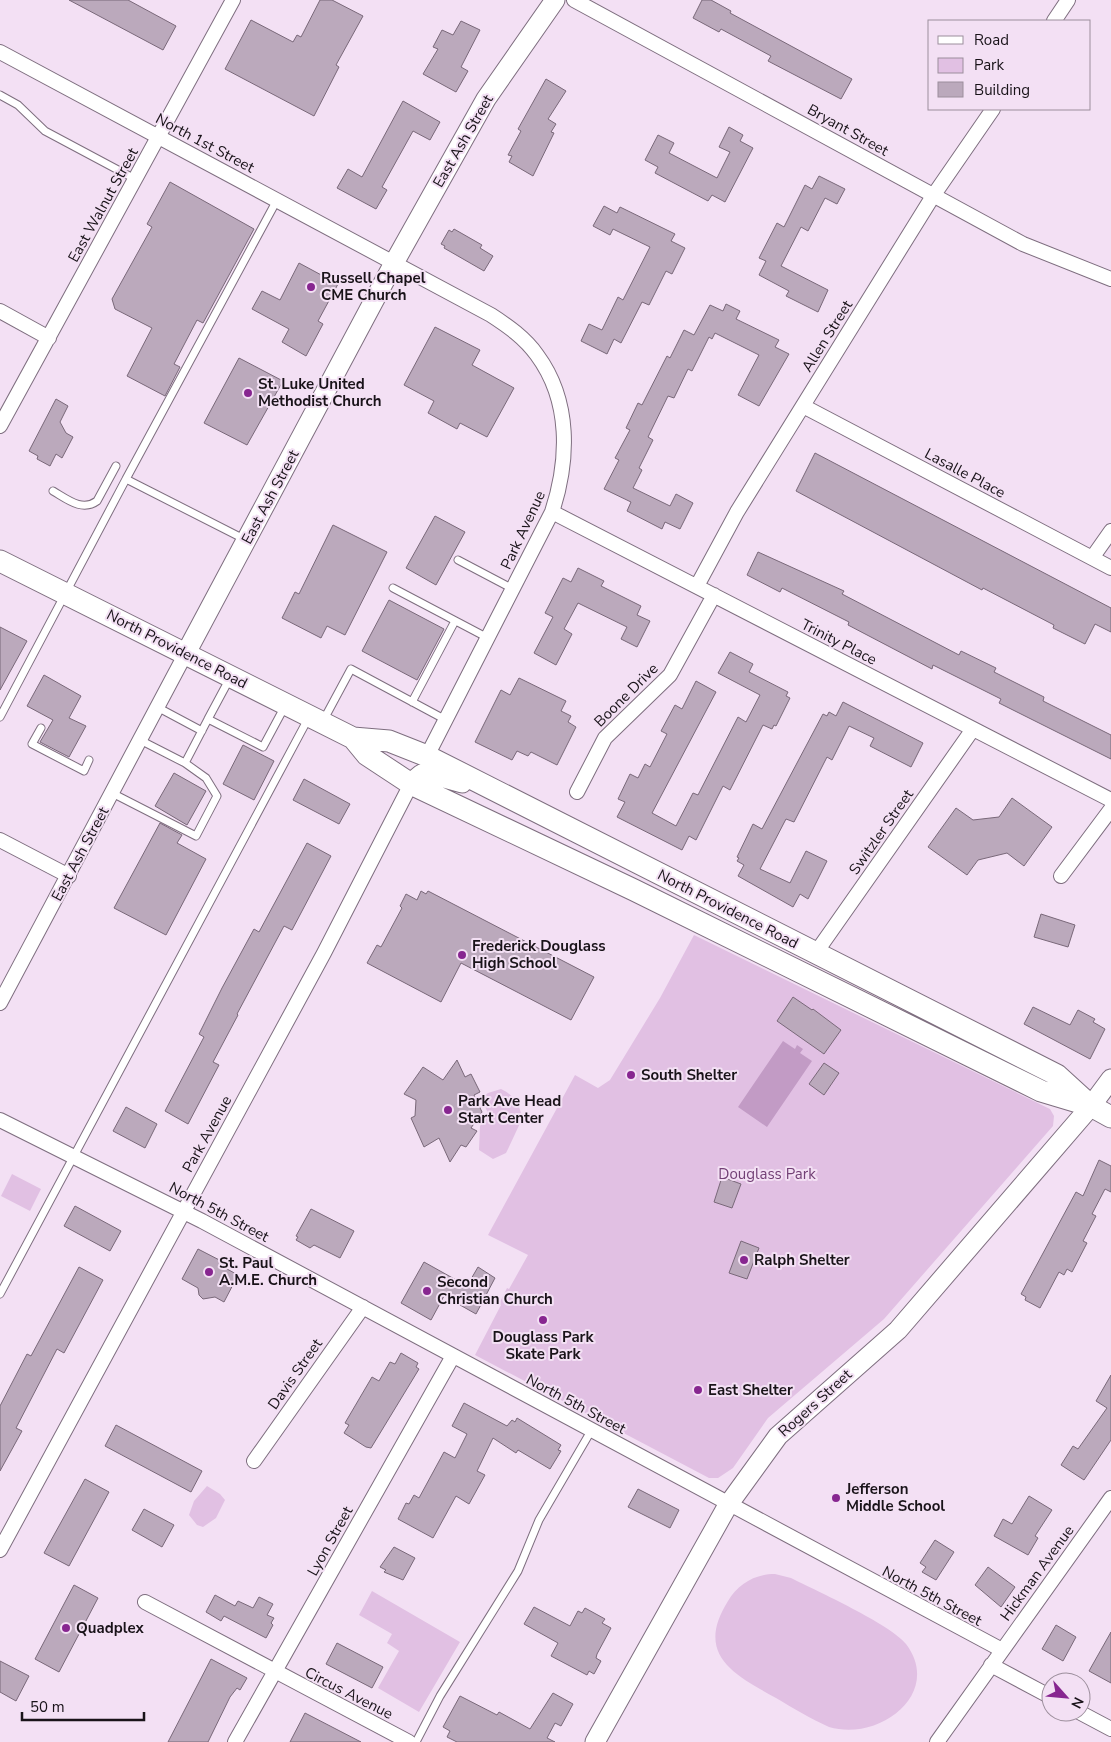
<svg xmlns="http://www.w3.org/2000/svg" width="1111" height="1742" font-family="'Nunito Sans',sans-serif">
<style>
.green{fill:#e1c0e3}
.water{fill:#c29bc5}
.building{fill:#bba9bc;stroke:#796879}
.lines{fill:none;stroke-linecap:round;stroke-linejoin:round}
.lane-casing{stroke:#7e6e7f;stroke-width:9}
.street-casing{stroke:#7e6e7f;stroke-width:16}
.secondary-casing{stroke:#7e6e7f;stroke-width:21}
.primary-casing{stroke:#7e6e7f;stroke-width:23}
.lane{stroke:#fff;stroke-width:7}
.street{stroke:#fff;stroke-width:14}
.secondary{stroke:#fff;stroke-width:19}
.primary{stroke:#fff;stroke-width:21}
.poi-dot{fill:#872690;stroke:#f3e0f4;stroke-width:2}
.labels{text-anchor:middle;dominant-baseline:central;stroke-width:4;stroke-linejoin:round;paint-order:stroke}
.street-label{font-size:15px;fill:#191319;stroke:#f3e0f4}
.poi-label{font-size:15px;font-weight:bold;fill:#191319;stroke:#f3e0f4;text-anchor:start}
.park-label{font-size:15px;fill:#734076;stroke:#f3e0f4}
</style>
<rect width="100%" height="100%" fill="#f3e0f4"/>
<path class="green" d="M 694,935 L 1050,1109 L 1054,1116 L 1053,1126 L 884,1319 L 768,1418 L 733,1468 L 718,1478 L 709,1478 L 475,1355 L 501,1305 L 499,1304 L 507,1288 L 509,1289 L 528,1255 L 488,1235 L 575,1075 L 598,1088 L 610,1080 L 660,998 Z
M 501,1089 C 513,1094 521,1106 522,1119 L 508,1149 L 506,1153 L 493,1159 L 479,1150 L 480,1126 L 488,1113 L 481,1098 L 488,1093 Z
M 12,1174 L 41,1189 L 30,1211 L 1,1196 Z
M 207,1486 L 220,1494 L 225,1500 L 216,1518 L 203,1527 L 197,1525 L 189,1515 L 194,1501 Z
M 775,1574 L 791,1578 C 817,1591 890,1624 906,1644 C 943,1693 880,1742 829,1727 C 811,1719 793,1708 776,1698 C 735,1675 694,1655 728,1601 C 738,1584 755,1574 775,1574 Z
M 372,1591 L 460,1642 L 419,1712 L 378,1688 L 399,1651 L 387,1643 L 392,1634 L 359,1615 Z"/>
<path class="water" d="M 783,1041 L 795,1049 L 797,1045 L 803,1049 L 800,1053 L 812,1061 L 767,1127 L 738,1107 Z"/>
<path class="building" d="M 69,0 L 128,0 L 176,26 L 163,50 Z
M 320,0 L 332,0 L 363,16 L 336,65 L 339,67 L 314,116 L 225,69 L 251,20 L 293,42 L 297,35 L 301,37 Z
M 702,0 L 711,0 L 731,11 L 730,13 L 852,79 L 841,99 L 768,61 L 771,56 L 721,29 L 719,32 L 693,18 Z
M 461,21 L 480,30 L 461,67 L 468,71 L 456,92 L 423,74 L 438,49 L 433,47 L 442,30 L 453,35 Z
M 546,79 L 566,91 L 548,119 L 556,124 L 551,132 L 554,133 L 533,176 L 509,162 L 512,156 L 508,155 L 521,131 L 518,129 Z
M 403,101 L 440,122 L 430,140 L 413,131 L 382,187 L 387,190 L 376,209 L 337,188 L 348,169 L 362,177 Z
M 729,127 L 743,135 L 740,141 L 753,148 L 725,202 L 712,195 L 708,201 L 655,173 L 658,167 L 645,160 L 658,135 L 674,143 L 669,153 L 717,178 L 730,152 L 719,147 Z
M 819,176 L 845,189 L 837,204 L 825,198 L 808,231 L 801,227 L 781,266 L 828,290 L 818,312 L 786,296 L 789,291 L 759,275 L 766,261 L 759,258 L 777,223 L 784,227 L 805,185 L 812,189 Z
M 170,182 L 254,229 L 203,323 L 197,320 L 174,364 L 180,367 L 165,396 L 127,376 L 152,328 L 115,309 L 112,299 L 152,227 L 147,224 Z
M 604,206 L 617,213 L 620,207 L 675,234 L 671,241 L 685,248 L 672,274 L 666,271 L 649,305 L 642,302 L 621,343 L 614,339 L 607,354 L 581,341 L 589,324 L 602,330 L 618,297 L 623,300 L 650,247 L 613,229 L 610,235 L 593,226 Z
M 454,229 L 482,245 L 480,248 L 493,256 L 484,271 L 444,248 L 445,246 L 441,244 L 449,230 L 452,232 Z
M 299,263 L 338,284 L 318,321 L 323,324 L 306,356 L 282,342 L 289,329 L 252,309 L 262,291 L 280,300 Z
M 726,304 L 740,311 L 736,319 L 779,340 L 775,347 L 789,354 L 759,406 L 738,395 L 759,355 L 715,333 L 712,339 L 709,337 L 692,371 L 688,369 L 674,398 L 668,396 L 648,437 L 653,440 L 639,468 L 642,470 L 633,488 L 670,506 L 676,494 L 693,503 L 680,529 L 665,522 L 662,529 L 627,511 L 631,502 L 604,489 L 619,460 L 615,458 L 630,430 L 626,428 L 638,403 L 642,405 L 667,356 L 670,358 L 684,330 L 694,335 L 710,305 L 723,311 Z
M 435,327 L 480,350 L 472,365 L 514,388 L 487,437 L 460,423 L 457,429 L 428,413 L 434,401 L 404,385 Z
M 239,358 L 283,381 L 247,445 L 204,423 Z
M 56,399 L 68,406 L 60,422 L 66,433 L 73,437 L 62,458 L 56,454 L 50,466 L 37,459 L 38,456 L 29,451 Z
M 815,453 L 1111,608 L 1111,632 L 1095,624 L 1085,644 L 1053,628 L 1054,625 L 983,588 L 982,590 L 796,491 Z
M 435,516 L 465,532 L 436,585 L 406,568 Z
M 333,525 L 387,552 L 345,635 L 327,626 L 321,638 L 282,618 L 295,592 L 299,594 Z
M 758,552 L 844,591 L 842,594 L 959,655 L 961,651 L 996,668 L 994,672 L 1044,697 L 1043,701 L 1111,735 L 1111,759 L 999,703 L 1001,699 L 933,665 L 932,669 L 848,625 L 849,622 L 782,588 L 780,592 L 747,575 Z
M 578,568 L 604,581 L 601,586 L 641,606 L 637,615 L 650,621 L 637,647 L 621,639 L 627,627 L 578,603 L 564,629 L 572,634 L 556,665 L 534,653 L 553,617 L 545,613 L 563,578 L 571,582 Z
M 389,600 L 444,629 L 417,680 L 362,651 Z
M 0,627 L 27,641 L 0,690 Z
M 730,652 L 753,664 L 749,672 L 788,692 L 786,696 L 790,698 L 776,726 L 774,725 L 772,729 L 763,725 L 730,790 L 723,786 L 696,840 L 689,836 L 682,850 L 617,817 L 625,802 L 618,799 L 630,774 L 638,778 L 645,764 L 650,767 L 667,734 L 661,731 L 675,705 L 682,709 L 696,681 L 716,692 L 652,813 L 676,826 L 693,793 L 698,795 L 738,717 L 746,722 L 760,695 L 718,673 Z
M 44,675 L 81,696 L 69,718 L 86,726 L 69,757 L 40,742 L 53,720 L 27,706 Z
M 519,678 L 566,701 L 561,711 L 571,716 L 568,722 L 576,727 L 557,765 L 531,752 L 528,756 L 517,751 L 512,760 L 475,742 L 501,690 L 510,695 Z
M 843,702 L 923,743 L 911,767 L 870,746 L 874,738 L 849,726 L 832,760 L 827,757 L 794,822 L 786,819 L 760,869 L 790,883 L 806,851 L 827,861 L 808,899 L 800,894 L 793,907 L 738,876 L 744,865 L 737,861 L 739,858 L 737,857 L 753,824 L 762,829 L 823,714 L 827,716 L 829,712 L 836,716 Z
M 243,745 L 274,761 L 254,800 L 223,784 Z
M 174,773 L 206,791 L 187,825 L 155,806 Z
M 304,779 L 350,804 L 339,824 L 293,800 Z
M 1012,798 L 1052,827 L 1024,866 L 1007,853 L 978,860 L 967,875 L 928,847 L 956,808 L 973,820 L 999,817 Z
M 160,823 L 182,835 L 177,843 L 206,859 L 166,935 L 114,908 Z
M 307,843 L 331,856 L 292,930 L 284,926 L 237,1014 L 238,1015 L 213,1062 L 219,1065 L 188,1124 L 165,1111 L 204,1037 L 199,1034 L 222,988 L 254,929 L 259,932 Z
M 421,891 L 426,894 L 428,891 L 594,977 L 571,1020 L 461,963 L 441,1002 L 367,963 L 377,945 L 381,947 L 402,908 L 400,906 L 406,894 L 417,900 Z
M 1041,914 L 1075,925 L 1068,947 L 1034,937 Z
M 793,997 L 812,1010 L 813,1009 L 841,1030 L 824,1054 L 777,1021 Z
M 1033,1007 L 1070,1025 L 1078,1010 L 1095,1019 L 1093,1022 L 1105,1029 L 1090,1059 L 1024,1024 Z
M 457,1060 L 465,1077 L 471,1074 L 480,1092 L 474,1095 L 482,1112 L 471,1128 L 477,1131 L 466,1147 L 461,1145 L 450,1162 L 439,1138 L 424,1147 L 411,1118 L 415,1116 L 416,1100 L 404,1094 L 423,1067 L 443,1080 Z
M 824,1063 L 839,1073 L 824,1095 L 809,1084 Z
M 126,1107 L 157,1124 L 145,1148 L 113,1131 Z
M 1099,1160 L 1111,1166 L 1111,1192 L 1105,1189 L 1092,1214 L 1096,1216 L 1083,1241 L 1087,1243 L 1072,1272 L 1067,1269 L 1064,1275 L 1059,1272 L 1040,1308 L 1025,1300 L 1026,1297 L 1021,1294 L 1076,1192 L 1083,1196 Z
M 722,1177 L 741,1184 L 732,1208 L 714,1202 Z
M 75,1206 L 121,1231 L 110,1251 L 64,1226 Z
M 311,1209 L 354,1231 L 340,1258 L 314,1245 L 310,1248 L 296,1240 L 298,1237 L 296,1236 Z
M 741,1241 L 759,1248 L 747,1279 L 729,1273 Z
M 198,1249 L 229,1265 L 227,1269 L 238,1275 L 224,1302 L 215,1297 L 203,1299 L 199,1295 L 198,1288 L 182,1279 Z
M 424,1262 L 467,1286 L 478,1267 L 495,1278 L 476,1314 L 444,1296 L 431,1320 L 401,1303 Z
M 79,1267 L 103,1280 L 64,1353 L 57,1349 L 16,1428 L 22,1431 L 0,1471 L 0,1406 L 27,1354 L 31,1356 Z
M 401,1353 L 418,1363 L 416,1367 L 419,1369 L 371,1448 L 366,1447 L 344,1433 L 349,1425 L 345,1423 L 372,1377 L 379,1381 L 390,1362 L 395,1364 Z
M 1111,1375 L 1111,1440 L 1084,1480 L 1061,1465 L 1073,1446 L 1078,1449 L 1107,1408 L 1096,1401 Z
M 464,1403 L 507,1426 L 512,1420 L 515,1422 L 517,1418 L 561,1445 L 558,1450 L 561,1451 L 550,1469 L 518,1450 L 516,1453 L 493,1438 L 477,1471 L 485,1475 L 469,1504 L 456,1496 L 433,1538 L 398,1519 L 406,1503 L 409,1504 L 414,1495 L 419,1498 L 444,1452 L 455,1458 L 467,1434 L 452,1426 Z
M 116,1425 L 202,1471 L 191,1492 L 105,1446 Z
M 85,1479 L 109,1492 L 69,1566 L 44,1553 Z
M 638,1489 L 679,1510 L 670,1528 L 628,1507 Z
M 1029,1496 L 1052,1510 L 1035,1536 L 1038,1538 L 1028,1555 L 994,1536 L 1003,1519 L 1012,1524 Z
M 144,1509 L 174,1525 L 162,1547 L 132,1530 Z
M 935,1540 L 954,1552 L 936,1580 L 922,1572 L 926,1567 L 920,1563 Z
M 394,1547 L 415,1558 L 403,1580 L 384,1572 L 386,1570 L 380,1567 Z
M 988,1567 L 1015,1587 L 1001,1607 L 975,1585 Z
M 74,1585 L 98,1598 L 59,1672 L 35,1659 Z
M 215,1595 L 235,1606 L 238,1601 L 253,1608 L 259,1597 L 273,1604 L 267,1615 L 274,1618 L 271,1623 L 273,1625 L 266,1638 L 224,1616 L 221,1621 L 206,1612 Z
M 534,1607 L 570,1626 L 578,1611 L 582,1613 L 585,1608 L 605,1619 L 602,1623 L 611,1628 L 597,1654 L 596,1658 L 601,1661 L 594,1674 L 589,1671 L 587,1675 L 551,1656 L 558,1643 L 524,1624 Z
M 1056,1625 L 1076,1637 L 1063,1661 L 1042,1649 Z
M 1111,1632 L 1111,1683 L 1089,1671 Z
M 337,1643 L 383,1667 L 372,1688 L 326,1664 Z
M 211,1659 L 247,1678 L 240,1690 L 237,1688 L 230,1697 L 208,1742 L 168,1742 Z
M 0,1661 L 29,1676 L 16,1701 L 0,1692 Z
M 553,1693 L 573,1704 L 561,1726 L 555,1723 L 547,1738 L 555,1742 L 457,1742 L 447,1737 L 450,1731 L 443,1727 L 460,1696 L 497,1715 L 499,1712 L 530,1729 Z
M 305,1713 L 361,1742 L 290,1742 Z"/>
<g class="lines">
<g class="lane-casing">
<path id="lane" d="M 0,95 L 18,105 L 45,131 L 135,179
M 53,491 C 67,499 82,512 97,501 L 116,466
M 244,539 L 126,479 L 277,200
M 458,560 L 513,589
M 393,588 L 488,638
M 230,678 L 208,719 L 263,747 L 285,706
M 412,702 L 455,621
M 157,707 L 202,731
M 0,717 L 126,479
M 323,721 L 351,669 L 446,720
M 41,728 L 32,744 L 84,771 L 89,760
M 140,740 L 185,763 L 208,719
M 112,793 L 196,836 L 217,796 L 206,778 L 185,763
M 0,1294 L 309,717
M 416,1742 L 440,1696 L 518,1571 L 539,1520 L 591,1431"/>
</g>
<g class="street-casing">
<path id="street" d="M 574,0 L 1023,244 L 1111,279
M 1054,21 L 1068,0
M 0,52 L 491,315 C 508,326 525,338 537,355 C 571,401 569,460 552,512 L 427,756
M 0,311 L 49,338
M 803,406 L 1111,568
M 0,426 L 233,0
M 552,512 L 1111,800
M 1092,558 L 1111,531
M 697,586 L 737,512 L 933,196 L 993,109
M 577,792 L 605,738 L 670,675 L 714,595
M 0,840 L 69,876
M 1061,876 L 1111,809
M 815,954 L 973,729
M 0,1003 L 186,653
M 0,1120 L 202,1221 L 1002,1650
M 254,1461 L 363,1307
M 0,1550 L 324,953 L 411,784
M 145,1602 L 409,1742
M 991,1665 L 1051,1697
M 1079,1712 L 1111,1729
M 235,1742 L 453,1356
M 937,1742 L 1111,1498"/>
</g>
<g class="secondary-casing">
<path id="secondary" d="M 186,653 L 394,263 L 486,99 L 555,0
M 595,1742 L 728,1505 L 778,1436 L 898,1330 L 1091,1106 L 1111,1079"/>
</g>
<g class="primary-casing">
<path id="primary" d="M 0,561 L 353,738 L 389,741 L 427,756 L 1057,1075 L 1091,1106
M 353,738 L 367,755 L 411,784 L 634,890 L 1041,1091 L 1091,1106 L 1111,1117
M 411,784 L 422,775 L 444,777 L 462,782"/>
</g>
<use href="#lane" class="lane"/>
<use href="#street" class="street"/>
<use href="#secondary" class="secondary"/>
<use href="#primary" class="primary"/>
</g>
<g class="poi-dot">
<circle cx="311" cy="287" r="5"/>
<circle cx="248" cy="393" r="5"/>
<circle cx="462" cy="955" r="5"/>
<circle cx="631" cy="1075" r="5"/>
<circle cx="448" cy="1110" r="5"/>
<circle cx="744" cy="1260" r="5"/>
<circle cx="209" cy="1272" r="5"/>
<circle cx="427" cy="1291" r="5"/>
<circle cx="543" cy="1320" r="5"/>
<circle cx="698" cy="1390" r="5"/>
<circle cx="836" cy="1498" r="5"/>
<circle cx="66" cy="1628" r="5"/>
</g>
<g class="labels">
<g class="street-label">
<text transform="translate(848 130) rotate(29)">Bryant Street</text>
<text transform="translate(463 141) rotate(-60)">East Ash Street</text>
<text transform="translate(205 143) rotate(28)">North 1st Street</text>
<text transform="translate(103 205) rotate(-61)">East Walnut Street</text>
<text transform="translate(827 336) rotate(-58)">Allen Street</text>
<text transform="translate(965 473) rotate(28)">Lasalle Place</text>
<text transform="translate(270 497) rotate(-62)">East Ash Street</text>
<text transform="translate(523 530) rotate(-65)">Park Avenue</text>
<text transform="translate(839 642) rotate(27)">Trinity Place</text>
<text transform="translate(177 649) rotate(27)">North Providence Road</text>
<text transform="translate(626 695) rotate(-45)">Boone Drive</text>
<text transform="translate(881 832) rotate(-55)">Switzler Street</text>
<text transform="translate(80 854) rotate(-62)">East Ash Street</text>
<text transform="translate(728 909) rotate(27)">North Providence Road</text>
<text transform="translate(207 1134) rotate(-61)">Park Avenue</text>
<text transform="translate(219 1212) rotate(28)">North 5th Street</text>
<text transform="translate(295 1374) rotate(-55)">Davis Street</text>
<text transform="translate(815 1403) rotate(-42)">Rogers Street</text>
<text transform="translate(576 1404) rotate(28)">North 5th Street</text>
<text transform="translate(330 1541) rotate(-61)">Lyon Street</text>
<text transform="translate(1037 1573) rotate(-54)">Hickman Avenue</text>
<text transform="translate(932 1596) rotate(28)">North 5th Street</text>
<text transform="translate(349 1693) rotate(27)">Circus Avenue</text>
</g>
<g class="poi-label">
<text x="321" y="278">Russell Chapel<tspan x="321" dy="17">CME Church</tspan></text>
<text x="258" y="384">St. Luke United<tspan x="258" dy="17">Methodist Church</tspan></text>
<text x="472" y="946">Frederick Douglass<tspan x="472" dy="17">High School</tspan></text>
<text x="641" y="1075">South Shelter</text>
<text x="458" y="1101">Park Ave Head<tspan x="458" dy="17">Start Center</tspan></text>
<text x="754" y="1260">Ralph Shelter</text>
<text x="219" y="1263">St. Paul<tspan x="219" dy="17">A.M.E. Church</tspan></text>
<text x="437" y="1282">Second<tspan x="437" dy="17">Christian Church</tspan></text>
<text x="543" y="1337" text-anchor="middle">Douglass Park<tspan x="543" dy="17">Skate Park</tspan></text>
<text x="708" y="1390">East Shelter</text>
<text x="846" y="1489">Jefferson<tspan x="846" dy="17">Middle School</tspan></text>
<text x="76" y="1628">Quadplex</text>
</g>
<g class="park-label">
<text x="767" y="1174">Douglass Park</text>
</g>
</g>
<rect x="928" y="20" width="162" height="90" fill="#f3e0f4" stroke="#9c8e9c"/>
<rect x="938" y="36" width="25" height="8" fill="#ffffff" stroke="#9c8e9c"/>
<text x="974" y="45" font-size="15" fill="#191319">Road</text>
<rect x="938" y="58" width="25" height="15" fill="#e1c0e3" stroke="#9c8e9c"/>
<text x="974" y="70" font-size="15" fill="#191319">Park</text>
<rect x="938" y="82" width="25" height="15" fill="#bba9bc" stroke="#9c8e9c"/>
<text x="974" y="95" font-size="15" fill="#191319">Building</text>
<g transform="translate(1066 1697) rotate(117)"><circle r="24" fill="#f3e0f4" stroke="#9c8e9c"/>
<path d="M0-4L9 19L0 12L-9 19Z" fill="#872690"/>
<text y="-8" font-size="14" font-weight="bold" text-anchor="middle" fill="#191319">N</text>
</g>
<path d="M22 1712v8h122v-8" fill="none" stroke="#191319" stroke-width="2.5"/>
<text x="30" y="1712" font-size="15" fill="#191319" stroke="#f3e0f4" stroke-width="4" paint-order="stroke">50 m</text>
</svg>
